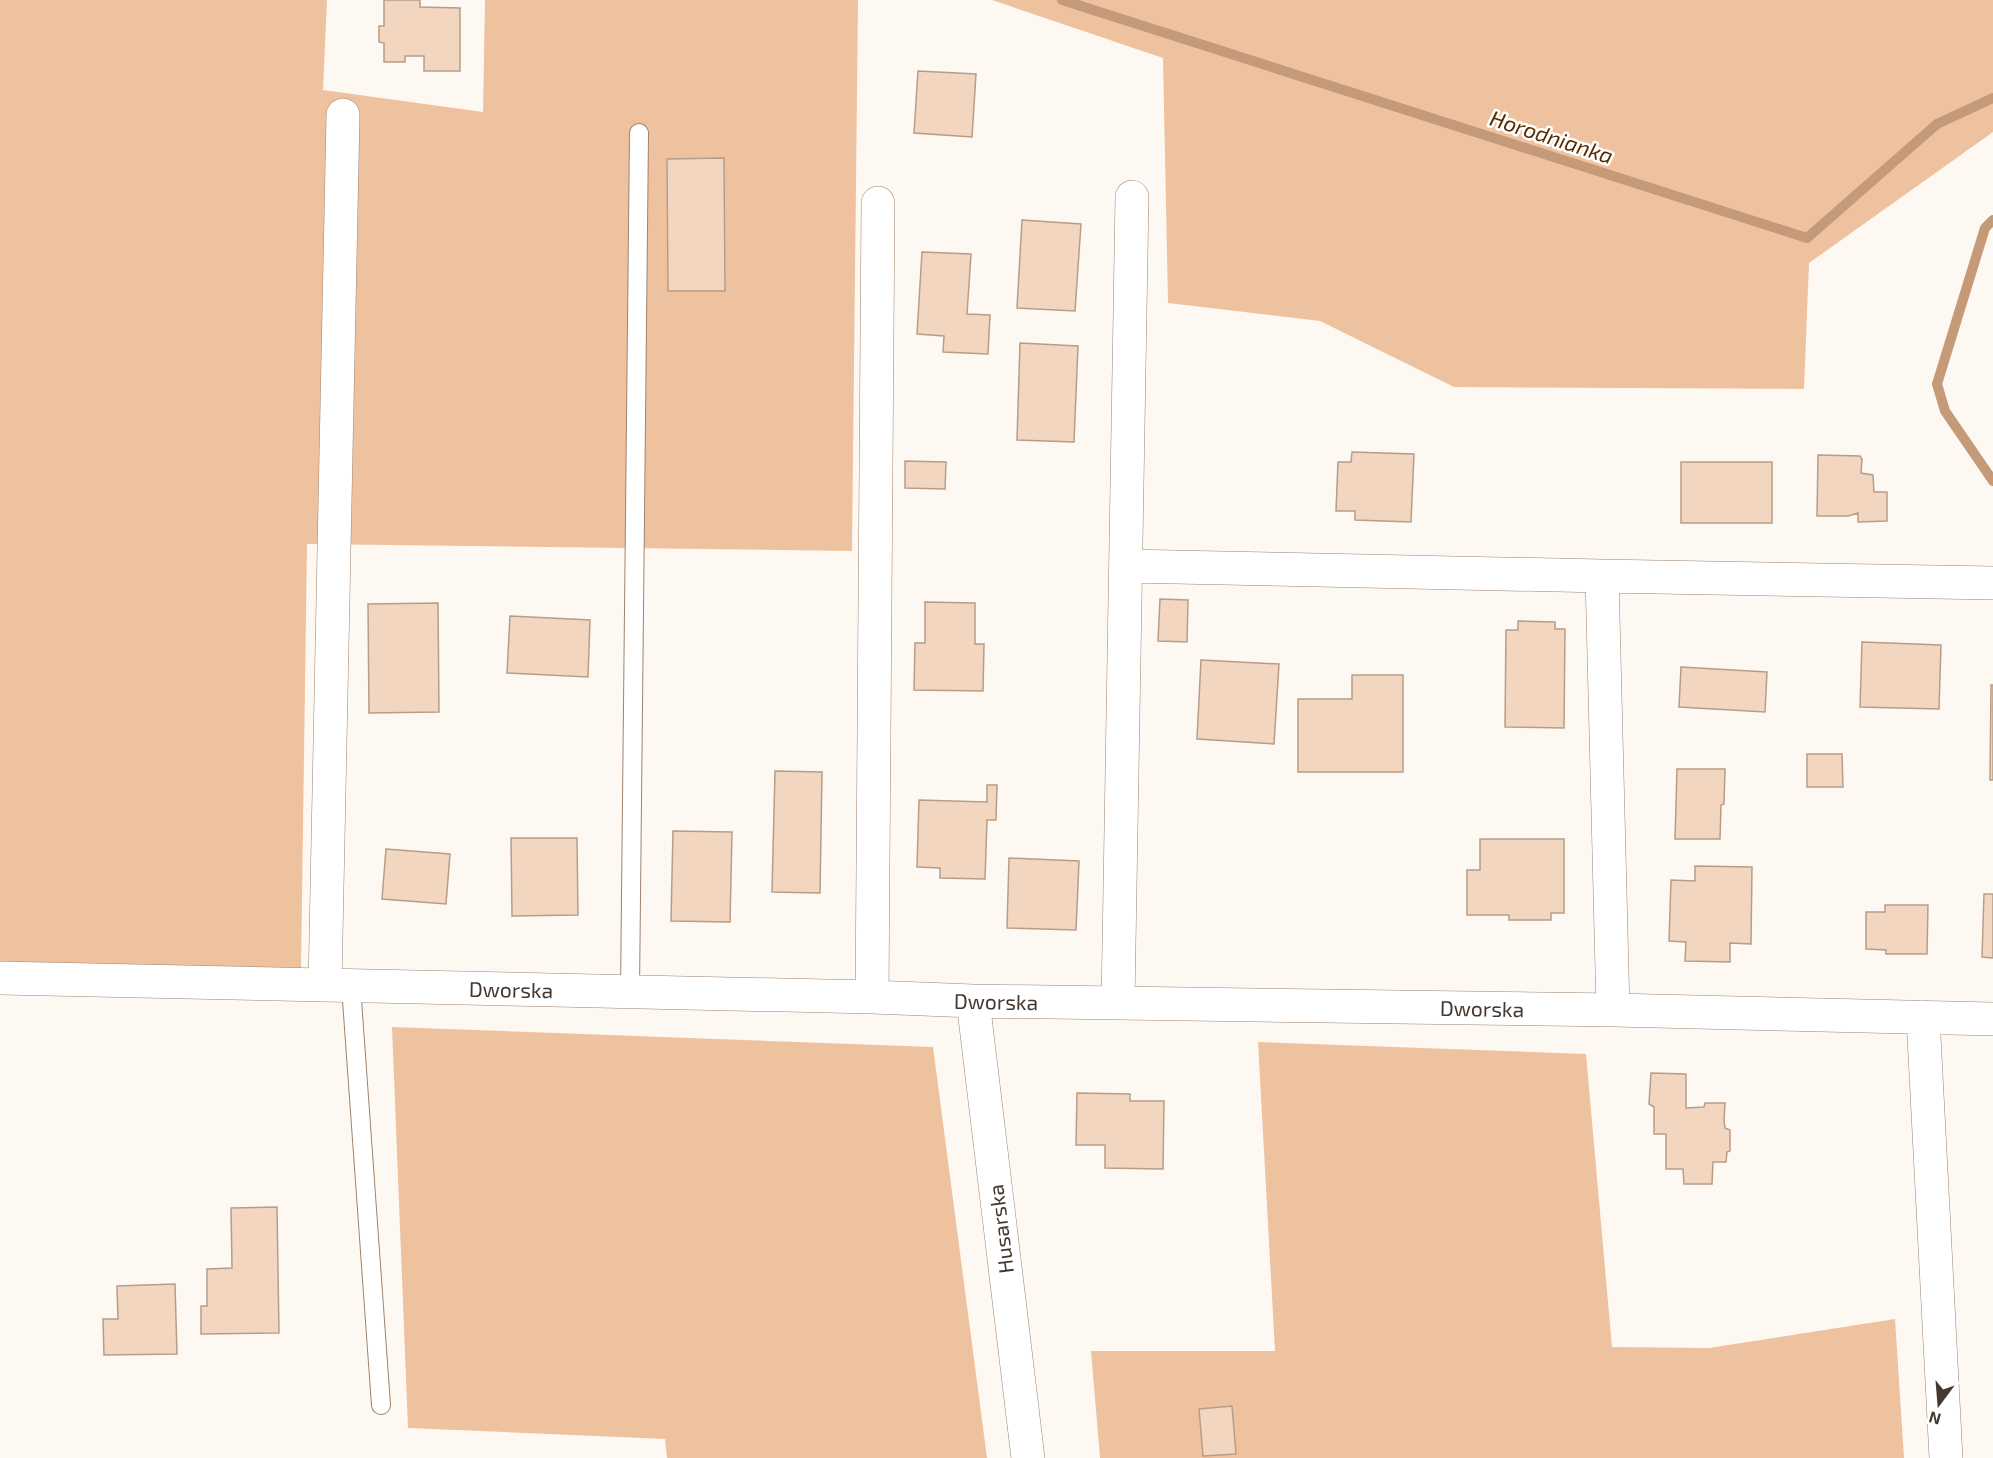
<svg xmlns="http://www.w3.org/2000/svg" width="1993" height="1458" font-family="'Exo 2',sans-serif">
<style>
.green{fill:#efc29f}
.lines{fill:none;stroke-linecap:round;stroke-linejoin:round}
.stream{stroke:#c59a78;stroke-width:10}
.building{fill:#f2d6c0;stroke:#b79d88;stroke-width:1.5}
.service-casing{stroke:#9d836f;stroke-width:20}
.minor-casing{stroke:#9d836f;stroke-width:34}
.service{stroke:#fff;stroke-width:18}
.minor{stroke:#fff;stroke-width:33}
.labels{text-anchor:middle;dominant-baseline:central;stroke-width:5;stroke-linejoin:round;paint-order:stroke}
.street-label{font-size:21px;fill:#443830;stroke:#fff}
.water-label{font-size:22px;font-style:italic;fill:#562d01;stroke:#fff}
</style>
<rect width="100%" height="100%" fill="#fef8f3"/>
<path class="green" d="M 0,0 L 327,0 L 323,90 L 483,112 L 485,0 L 858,0 L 852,551 L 307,544 L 301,970 L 0,963 Z
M 992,0 L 1993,0 L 1993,132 L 1809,263 L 1804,389 L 1454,387 L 1320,321 L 1168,303 L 1163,58 Z
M 392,1027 L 933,1047 L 987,1458 L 667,1458 L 665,1439 L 408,1428 Z
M 1258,1042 L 1586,1054 L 1612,1347 L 1709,1348 L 1895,1319 L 1904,1458 L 1100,1458 L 1091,1351 L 1275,1351 Z"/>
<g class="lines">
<path class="stream" d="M 1062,0 L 1807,238 L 1937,124 L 1993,98
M 1993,220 L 1985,228 L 1937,384 L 1945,411 L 1993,481"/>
</g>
<path class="building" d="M 384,0 L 420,0 L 420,7 L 460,8 L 460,71 L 424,71 L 424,56 L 405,56 L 405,62 L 384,62 L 384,43 L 379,42 L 379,26 L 384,26 Z
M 918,71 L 976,74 L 972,137 L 914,133 Z
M 724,158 L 725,291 L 668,291 L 667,159 Z
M 1022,220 L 1081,224 L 1075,311 L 1017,308 Z
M 922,252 L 971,254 L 967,314 L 990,315 L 988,354 L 943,352 L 944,336 L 917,334 Z
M 1020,343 L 1078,346 L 1074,442 L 1017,440 Z
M 1352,452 L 1414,454 L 1411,522 L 1355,520 L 1355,511 L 1336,511 L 1338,462 L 1351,462 Z
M 1818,455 L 1860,456 L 1862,459 L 1861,473 L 1873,475 L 1874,492 L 1887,492 L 1887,521 L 1858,522 L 1858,513 L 1848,516 L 1817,516 Z
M 905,461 L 946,462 L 945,489 L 905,488 Z
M 1681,462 L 1772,462 L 1772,523 L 1681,523 Z
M 1160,599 L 1188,600 L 1187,642 L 1158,641 Z
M 925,602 L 975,603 L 975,644 L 984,644 L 983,691 L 914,690 L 915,643 L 925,643 Z
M 438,603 L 439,712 L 369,713 L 368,604 Z
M 510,616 L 590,620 L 588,677 L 507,673 Z
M 1518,621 L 1555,622 L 1555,629 L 1565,629 L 1564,728 L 1505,727 L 1506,630 L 1518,630 Z
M 1862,642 L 1941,645 L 1939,709 L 1860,707 Z
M 1201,660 L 1279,664 L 1274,744 L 1197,739 Z
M 1681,667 L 1767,672 L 1765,712 L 1679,707 Z
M 1352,675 L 1403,675 L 1403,772 L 1298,772 L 1298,699 L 1352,699 Z
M 1991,685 L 1993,685 L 1993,780 L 1990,780 Z
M 1807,754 L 1842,754 L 1843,787 L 1807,787 Z
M 1677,769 L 1725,769 L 1724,804 L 1721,805 L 1720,839 L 1675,839 Z
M 775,771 L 822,772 L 820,893 L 772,892 Z
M 987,785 L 997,785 L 996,820 L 987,820 L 985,879 L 940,878 L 940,868 L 917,867 L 919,800 L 987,802 Z
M 673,831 L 732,832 L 730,922 L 671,921 Z
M 511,838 L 577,838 L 578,915 L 512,916 Z
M 1480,839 L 1564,839 L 1564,913 L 1551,913 L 1551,920 L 1509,920 L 1509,915 L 1467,915 L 1467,870 L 1480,870 Z
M 386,849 L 450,854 L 446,904 L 382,899 Z
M 1009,858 L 1079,861 L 1076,930 L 1007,928 Z
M 1695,866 L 1752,867 L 1751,944 L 1730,943 L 1730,962 L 1685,961 L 1686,942 L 1669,941 L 1671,880 L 1695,881 Z
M 1984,894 L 1993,894 L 1993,958 L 1982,957 Z
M 1885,905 L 1928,905 L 1927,954 L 1886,954 L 1886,950 L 1866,949 L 1866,912 L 1885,912 Z
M 1651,1073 L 1686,1074 L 1686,1108 L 1704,1107 L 1705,1103 L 1725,1103 L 1724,1121 L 1725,1128 L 1730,1130 L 1730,1151 L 1727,1152 L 1726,1162 L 1713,1162 L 1712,1184 L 1684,1184 L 1683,1169 L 1666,1169 L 1666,1134 L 1654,1134 L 1654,1107 L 1649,1104 Z
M 1077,1093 L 1130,1094 L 1130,1101 L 1164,1101 L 1163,1169 L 1105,1168 L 1105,1145 L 1076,1145 Z
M 277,1207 L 279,1333 L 201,1334 L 201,1306 L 207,1306 L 207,1269 L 232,1268 L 231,1208 Z
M 175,1284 L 177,1354 L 104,1355 L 103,1319 L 118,1319 L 117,1286 Z
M 1232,1406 L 1236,1454 L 1203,1456 L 1199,1409 Z"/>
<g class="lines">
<g class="service-casing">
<path id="service" d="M 351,986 L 381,1405
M 630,992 L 639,133"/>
</g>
<g class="minor-casing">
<path id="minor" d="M 1126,566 L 1602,576
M 0,978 L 872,997 L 973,1001 L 1613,1010 L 1993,1019
M 325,985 L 343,115
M 872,997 L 878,203
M 973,1001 L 1028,1458
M 1118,1003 L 1132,197
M 1613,1010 L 1602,576 L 1993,583
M 1923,1017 L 1946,1458"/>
</g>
<use href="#service" class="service"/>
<use href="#minor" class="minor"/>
</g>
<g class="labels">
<g class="street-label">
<text transform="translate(511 989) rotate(1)">Dworska</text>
<text transform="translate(996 1001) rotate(1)">Dworska</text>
<text transform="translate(1482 1008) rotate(1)">Dworska</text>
<text transform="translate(1000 1229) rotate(-97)">Husarska</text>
</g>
<g class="water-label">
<text transform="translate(1552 136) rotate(18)">Horodnianka</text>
</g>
</g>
<g transform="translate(1939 1404) rotate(196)" stroke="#ffffff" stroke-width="4.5" paint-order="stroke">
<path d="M0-4.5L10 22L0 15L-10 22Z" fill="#443830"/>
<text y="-9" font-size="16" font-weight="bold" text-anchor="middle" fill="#443830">N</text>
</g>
</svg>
